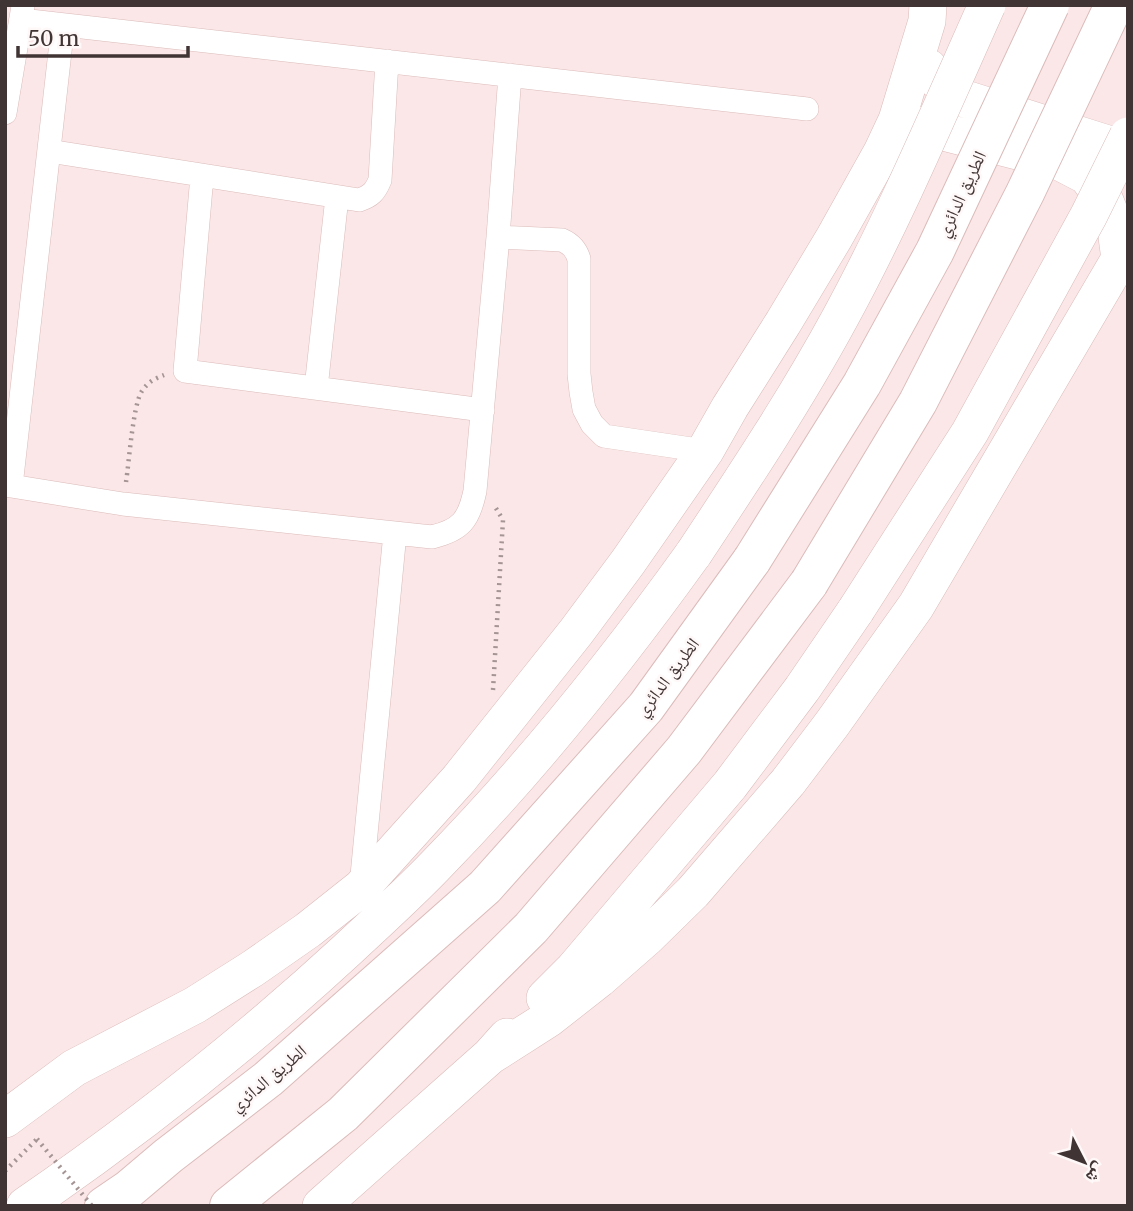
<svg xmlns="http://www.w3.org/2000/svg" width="1133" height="1211" font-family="Merriweather,'Noto Naskh Arabic',serif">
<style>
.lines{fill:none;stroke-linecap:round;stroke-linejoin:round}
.minor-casing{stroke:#dbbbba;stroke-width:24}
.trunk-casing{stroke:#dbbbba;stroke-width:38}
.motorway-casing{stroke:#dbbbba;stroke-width:40}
.path{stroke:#a59494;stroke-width:4.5;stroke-dasharray:2 5;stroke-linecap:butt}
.minor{stroke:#fff;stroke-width:23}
.trunk{stroke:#fff;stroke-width:37}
.motorway{stroke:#fff;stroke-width:38}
.trunk-bridge-casing{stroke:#dbbbba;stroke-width:38;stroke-linecap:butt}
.motorway-bridge-casing{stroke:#dbbbba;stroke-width:40;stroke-linecap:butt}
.path-bridge{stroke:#a59494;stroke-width:4.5;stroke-dasharray:2 5;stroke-linecap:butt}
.trunk-bridge{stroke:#fff;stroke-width:37}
.motorway-bridge{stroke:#fff;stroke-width:38}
.labels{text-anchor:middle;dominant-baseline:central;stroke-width:5;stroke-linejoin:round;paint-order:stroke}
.street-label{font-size:18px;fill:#413434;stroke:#fff8f8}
</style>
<rect width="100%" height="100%" fill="#fbe7e7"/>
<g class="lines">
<g class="minor-casing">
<path id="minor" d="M 21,20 L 807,109
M 5,113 L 23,6
M 49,151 L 359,200 C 371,196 375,192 380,180 L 387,61
M 202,176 L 185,371 L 483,410
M 498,237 L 562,240 C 571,244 576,249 579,259 L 579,374 L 581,392 L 584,409 L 592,424 L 604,436 L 705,451
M 316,388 L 337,197
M 5,485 L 123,504 L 432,537 C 461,530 469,520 475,491 L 498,237 L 510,75
M 11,486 L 63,25
M 361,886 L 395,533"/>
</g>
<g class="trunk-casing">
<path id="trunk" d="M 929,68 L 939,82 L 959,97 L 1114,146 L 1128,145
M 901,121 L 1060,162 L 1087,176 L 1105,201 L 1116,229 L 1120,259
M 545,998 L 574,969 L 730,785 L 802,689 L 856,610
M 490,1056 L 548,1019 L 599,979 L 647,937 L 693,892 L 788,782 L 832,724 L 916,606 L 1128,245
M 5,1119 L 74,1068 L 195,1005 L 252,969 L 308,930 L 361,888 L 459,779 L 576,632 L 628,562 L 705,451 L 730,407 L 783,323 L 834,238 L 882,152 L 897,120 L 927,21 L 928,5
M 25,1206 C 140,1127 245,1044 347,950 C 377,922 407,895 435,866 C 530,769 615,663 694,553
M 321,1206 L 490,1056 L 507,1037"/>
</g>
<g class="motorway-casing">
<path id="motorway" d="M 104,1206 L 129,1189 L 168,1156 L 268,1079 L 485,887 L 646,707 L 752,560
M 229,1206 L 343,1114 L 531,928 L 684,750 L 809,583"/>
</g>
<path class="path" d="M 126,482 C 129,463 133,404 142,391 C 148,382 154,379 164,375
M 493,690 L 503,520 L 494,505
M 5,1171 L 37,1139"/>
<use href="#minor" class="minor"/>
<use href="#trunk" class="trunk"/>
<use href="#motorway" class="motorway"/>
<g class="trunk-bridge-casing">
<path id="trunk-bridge" d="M 694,553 C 745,476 796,399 840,318 C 895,217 940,110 987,5
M 856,610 L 970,432 L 1089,215 L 1128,136"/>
</g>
<g class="motorway-bridge-casing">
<path id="motorway-bridge" d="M 752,560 L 862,384 L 935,251 L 1050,5
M 809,583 L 918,402 L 1025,193 L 1114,5"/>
</g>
<path class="path-bridge" d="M 37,1139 L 92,1206"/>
<use href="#trunk-bridge" class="trunk-bridge"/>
<use href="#motorway-bridge" class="motorway-bridge"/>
</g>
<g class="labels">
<g class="street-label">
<text transform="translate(961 194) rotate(-65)">الطريق الدائري</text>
<text transform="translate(667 677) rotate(-53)">الطريق الدائري</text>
<text transform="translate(268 1078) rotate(-40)">الطريق الدائري</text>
</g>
</g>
<rect width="1133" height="1211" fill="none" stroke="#413434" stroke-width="14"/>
<g transform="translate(1084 1162) rotate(132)" stroke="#fff8f8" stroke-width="5" paint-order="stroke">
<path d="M0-5L12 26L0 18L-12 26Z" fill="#413434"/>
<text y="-10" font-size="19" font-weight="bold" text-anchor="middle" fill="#413434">ش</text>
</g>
<path d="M18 46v10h170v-10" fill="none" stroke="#413434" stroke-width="3.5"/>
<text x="28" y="46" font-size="21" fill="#413434" stroke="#fff8f8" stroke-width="5" paint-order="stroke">50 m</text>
</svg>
